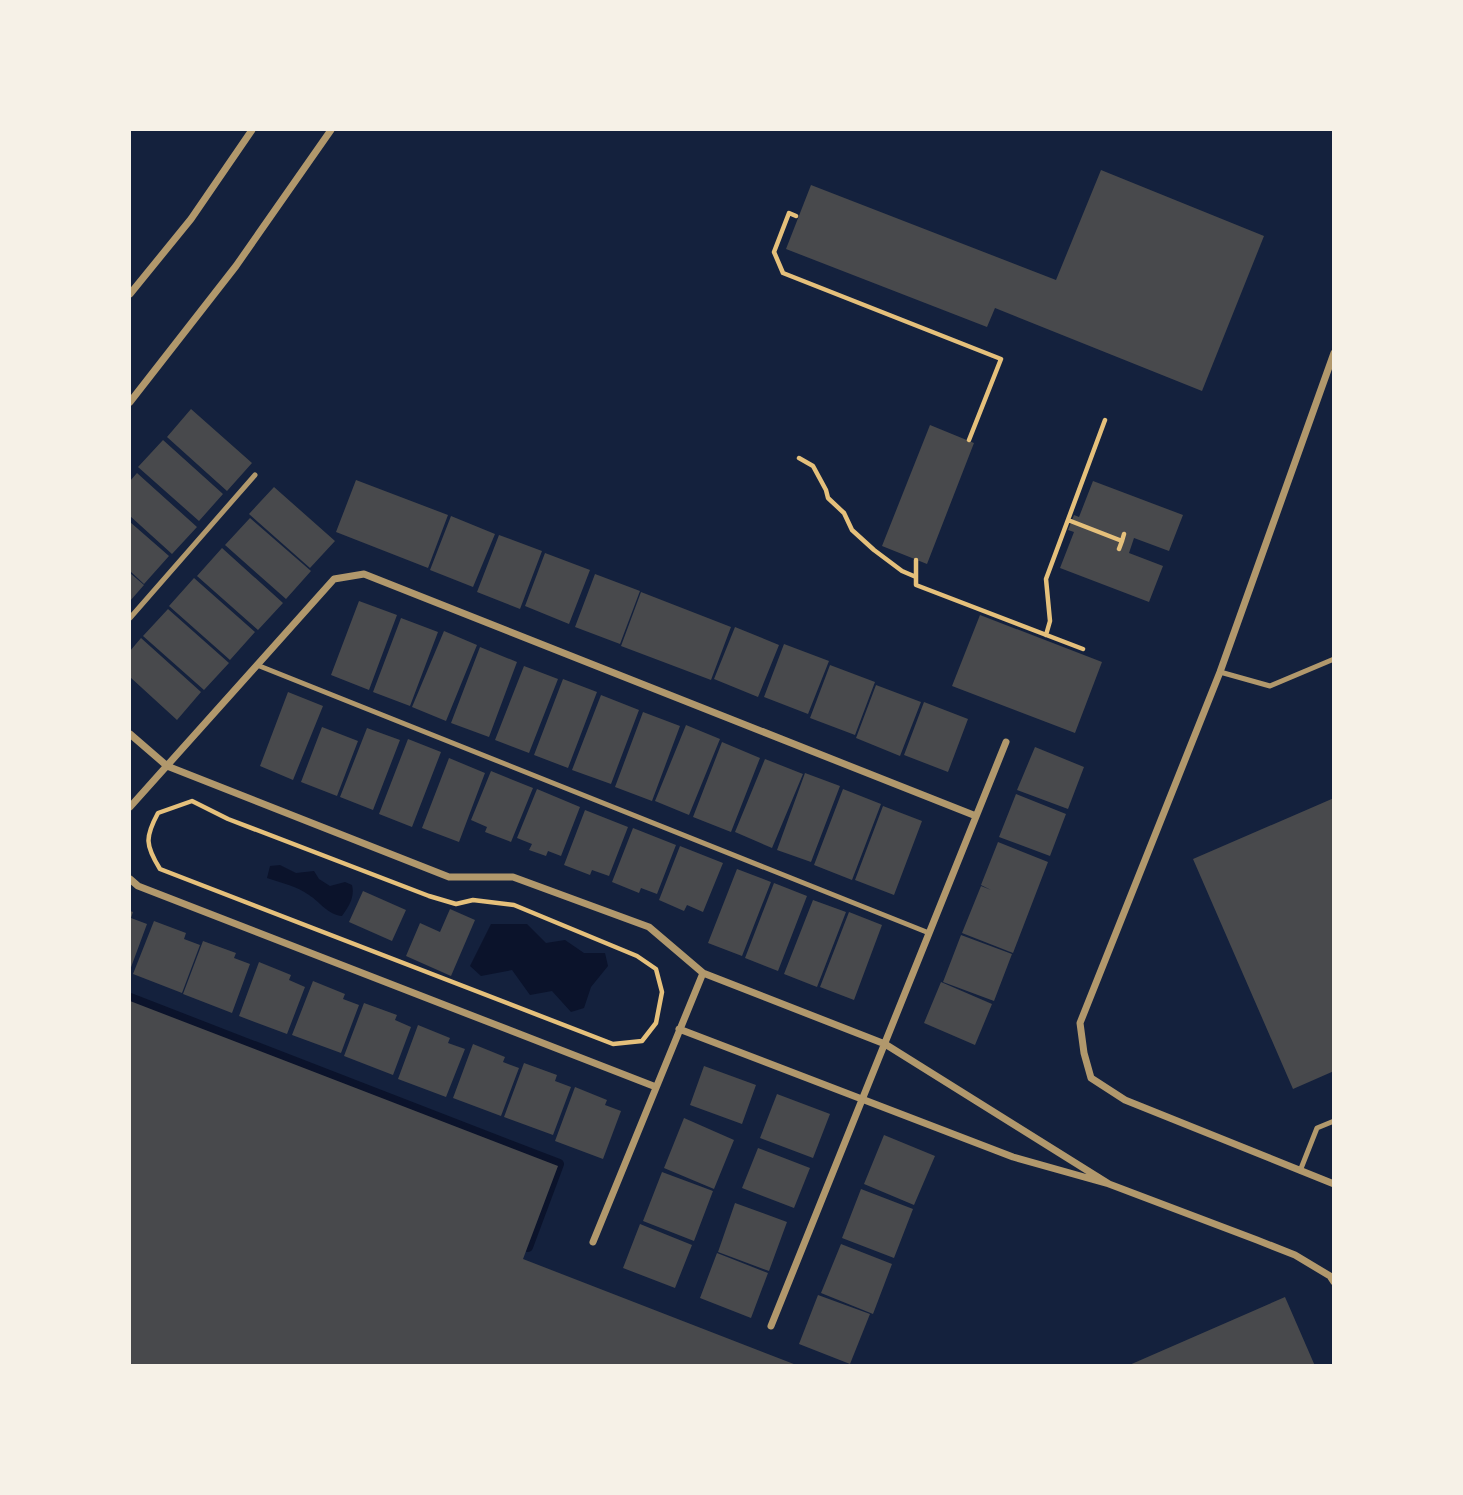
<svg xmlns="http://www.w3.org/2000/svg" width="1463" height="1495" font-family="'IBM Plex Sans',sans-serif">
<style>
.water{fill:#0b132b}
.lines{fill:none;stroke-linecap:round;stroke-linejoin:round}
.stream{stroke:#0b132b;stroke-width:10}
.building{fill:#48494c}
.path{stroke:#e5c07b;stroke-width:4.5}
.service{stroke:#b1986c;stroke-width:5}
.minor{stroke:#b1986c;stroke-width:7}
</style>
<rect width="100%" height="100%" fill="#14213d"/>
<path class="water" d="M 280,865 L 296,873 L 314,871 L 319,879 L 330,886 L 345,882 L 352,885 C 355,897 349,906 342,916 C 328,915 320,902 309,895 C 297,886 281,883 267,878 L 270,866 Z
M 491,924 L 527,924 L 546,943 L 565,940 L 584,953 L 605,953 L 608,966 L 591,987 L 584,1008 L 571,1012 L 552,991 L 530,995 L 512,970 L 481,976 L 470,966 Z"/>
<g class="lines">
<path class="stream" d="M 130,998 L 559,1164 L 528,1247"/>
</g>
<path class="building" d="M 1101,170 L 1264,236 L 1202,391 L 995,308 L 987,327 L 786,249 L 811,185 L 1056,280 Z
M 191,409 L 252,463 L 227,491 L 167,437 Z
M 930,425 L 974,443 L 927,564 L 882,546 Z
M 163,440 L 223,494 L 199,521 L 138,467 Z
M 137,473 L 197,527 L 172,554 L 130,516 L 130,481 Z
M 356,480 L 448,515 L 428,568 L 336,532 Z
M 1093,481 L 1183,515 L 1169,551 L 1134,538 L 1129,553 L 1163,566 L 1149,602 L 1060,568 L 1074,532 L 1068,530 L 1074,515 L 1079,517 Z
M 274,487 L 335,541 L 310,568 L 249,514 Z
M 451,516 L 495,534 L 473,587 L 430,570 Z
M 250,518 L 311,571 L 286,599 L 225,545 Z
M 130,522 L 169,556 L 144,584 L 130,571 Z
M 499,535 L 542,551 L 520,609 L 477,592 Z
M 222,548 L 283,603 L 258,630 L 197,576 Z
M 545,553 L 590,570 L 569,624 L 525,606 Z
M 130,573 L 144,585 L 130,601 Z
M 595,574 L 640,591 L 620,644 L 575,627 Z
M 194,578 L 255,632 L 230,660 L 169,606 Z
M 641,592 L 731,627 L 711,680 L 621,646 Z
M 359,601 L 397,615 L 369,690 L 331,675 Z
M 168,609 L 229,663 L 204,690 L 143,636 Z
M 980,615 L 1102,662 L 1075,733 L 952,686 Z
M 401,618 L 438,632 L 410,706 L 373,692 Z
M 735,627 L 779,645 L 758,697 L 714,679 Z
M 444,631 L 477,645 L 446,721 L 412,707 Z
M 141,638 L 201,692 L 177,720 L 130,677 L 130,651 Z
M 784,644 L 829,661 L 808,714 L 764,697 Z
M 480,647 L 517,662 L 489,737 L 451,723 Z
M 830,665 L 875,682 L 855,735 L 810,718 Z
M 524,666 L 558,679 L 529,753 L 495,740 Z
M 563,679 L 597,692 L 568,768 L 534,755 Z
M 876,685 L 921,702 L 900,756 L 856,738 Z
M 288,692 L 323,706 L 293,780 L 260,766 Z
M 601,695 L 639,710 L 611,784 L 572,770 Z
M 924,702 L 968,719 L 948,772 L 904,755 Z
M 643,712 L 680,726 L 652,801 L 615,787 Z
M 686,725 L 720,739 L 689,815 L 655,801 Z
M 322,727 L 358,741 L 337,796 L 301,782 Z
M 367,728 L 400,740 L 373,810 L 340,797 Z
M 408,739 L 441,752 L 412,827 L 379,814 Z
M 722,742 L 760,758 L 731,832 L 693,817 Z
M 1035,747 L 1084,767 L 1068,809 L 1017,790 Z
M 449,758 L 485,773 L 459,842 L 422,828 Z
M 765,759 L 803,774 L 772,848 L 735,832 Z
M 491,771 L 533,788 L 511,842 L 485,832 L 487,827 L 471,820 Z
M 805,773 L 840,786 L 811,862 L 777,850 Z
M 537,789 L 580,807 L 561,856 L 548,851 L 546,856 L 529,850 L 532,844 L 517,838 Z
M 843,789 L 881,804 L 852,880 L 814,865 Z
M 1016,794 L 1066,814 L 1050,856 L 999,837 Z
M 1334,798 L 1334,1071 L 1293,1089 L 1193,859 Z
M 883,806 L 922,821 L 894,895 L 855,880 Z
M 585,810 L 628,827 L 609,876 L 592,870 L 590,875 L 564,865 Z
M 633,828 L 676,845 L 657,894 L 641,888 L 639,893 L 612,882 Z
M 998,842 L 1048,862 L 1013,953 L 962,933 L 981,886 L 991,890 L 981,885 Z
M 680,846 L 723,863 L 703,912 L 687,905 L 684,911 L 659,900 Z
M 737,869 L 771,882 L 742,956 L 708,943 Z
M 774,883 L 807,896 L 778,971 L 745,958 Z
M 363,891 L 406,910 L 392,941 L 349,922 Z
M 813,900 L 846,912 L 817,987 L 784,974 Z
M 450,909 L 475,920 L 451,976 L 406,956 L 420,923 L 440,932 Z
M 130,911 L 133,912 L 131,918 L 147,924 L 130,970 Z
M 849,912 L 882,925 L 854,1000 L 820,987 Z
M 154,921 L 186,933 L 184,939 L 200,945 L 182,993 L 133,974 Z
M 961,935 L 1012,954 L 994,1001 L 943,982 Z
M 203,941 L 236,953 L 234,958 L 250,964 L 232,1013 L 183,994 Z
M 259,962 L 291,975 L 289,980 L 305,987 L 287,1034 L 239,1016 Z
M 313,981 L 345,994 L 343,999 L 359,1005 L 341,1053 L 292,1035 Z
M 941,982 L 992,1004 L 975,1045 L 924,1023 Z
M 130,1001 L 558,1166 L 523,1259 L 799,1366 L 130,1366 Z
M 364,1003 L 397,1015 L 395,1020 L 411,1027 L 393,1075 L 344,1056 Z
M 418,1025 L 450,1038 L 448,1043 L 465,1049 L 446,1097 L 398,1079 Z
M 473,1044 L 505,1057 L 503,1062 L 519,1068 L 501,1116 L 453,1098 Z
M 524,1063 L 557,1075 L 555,1081 L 571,1087 L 553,1135 L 504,1117 Z
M 704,1066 L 756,1085 L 742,1124 L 690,1105 Z
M 575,1087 L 607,1100 L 605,1105 L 621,1111 L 603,1159 L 555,1141 Z
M 777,1094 L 830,1114 L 813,1158 L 760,1138 Z
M 684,1118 L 734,1140 L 714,1189 L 664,1168 Z
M 884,1135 L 935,1156 L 914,1205 L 864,1184 Z
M 758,1148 L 810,1168 L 794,1208 L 742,1188 Z
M 662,1172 L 713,1191 L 694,1241 L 643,1221 Z
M 861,1189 L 913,1209 L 894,1258 L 842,1238 Z
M 735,1203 L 787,1222 L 769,1271 L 718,1252 Z
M 640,1224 L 692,1245 L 675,1288 L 623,1268 Z
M 841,1244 L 892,1264 L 873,1314 L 821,1293 Z
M 717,1253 L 768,1273 L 751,1318 L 700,1298 Z
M 818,1295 L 870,1314 L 850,1364 L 799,1344 Z
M 1285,1297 L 1315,1366 L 1127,1366 Z"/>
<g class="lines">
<path class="path" d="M 796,216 L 789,213 L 774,252 L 783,273 L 1001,359 L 969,440
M 799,458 L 813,466 L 826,490 L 828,498 L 844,513 L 852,530 L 874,550 L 902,571 L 916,577
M 1068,520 L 1122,541 L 1124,534
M 1119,549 L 1122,541
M 916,560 L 916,585 L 1083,649
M 1046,635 L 1050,621 L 1046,579 L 1105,420
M 192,801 L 228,819 L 429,896 L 456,904 L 473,900 L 514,905 L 637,956 L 656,969 L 662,992 L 656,1023 L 642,1041 L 613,1044 L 160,869 C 145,845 145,837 158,813 Z"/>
<path class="service" d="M 130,618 L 255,475
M 257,665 L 929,933
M 1220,672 L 1270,686 L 1334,659
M 1300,1171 L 1317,1128 L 1334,1121"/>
<path class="minor" d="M 130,294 L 191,219 L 252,130
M 1334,353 L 1220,672 L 1080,1023 L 1084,1053 L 1091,1078 L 1125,1100 L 1334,1184
M 130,402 L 236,266 L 331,130
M 130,734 L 167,766 L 449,877 L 513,877 L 649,927 L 703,973 L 885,1044 L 1109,1184
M 130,807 L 334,579 L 364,574 L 976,816
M 130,879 L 138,886 L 656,1087
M 679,1029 L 1013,1157 L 1109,1184 L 1257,1240 L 1295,1255 L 1330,1276 L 1334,1282
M 593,1242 L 703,973
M 771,1326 L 1006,742"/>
</g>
<rect width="1463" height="1495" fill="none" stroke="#f6f1e7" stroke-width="262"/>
</svg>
